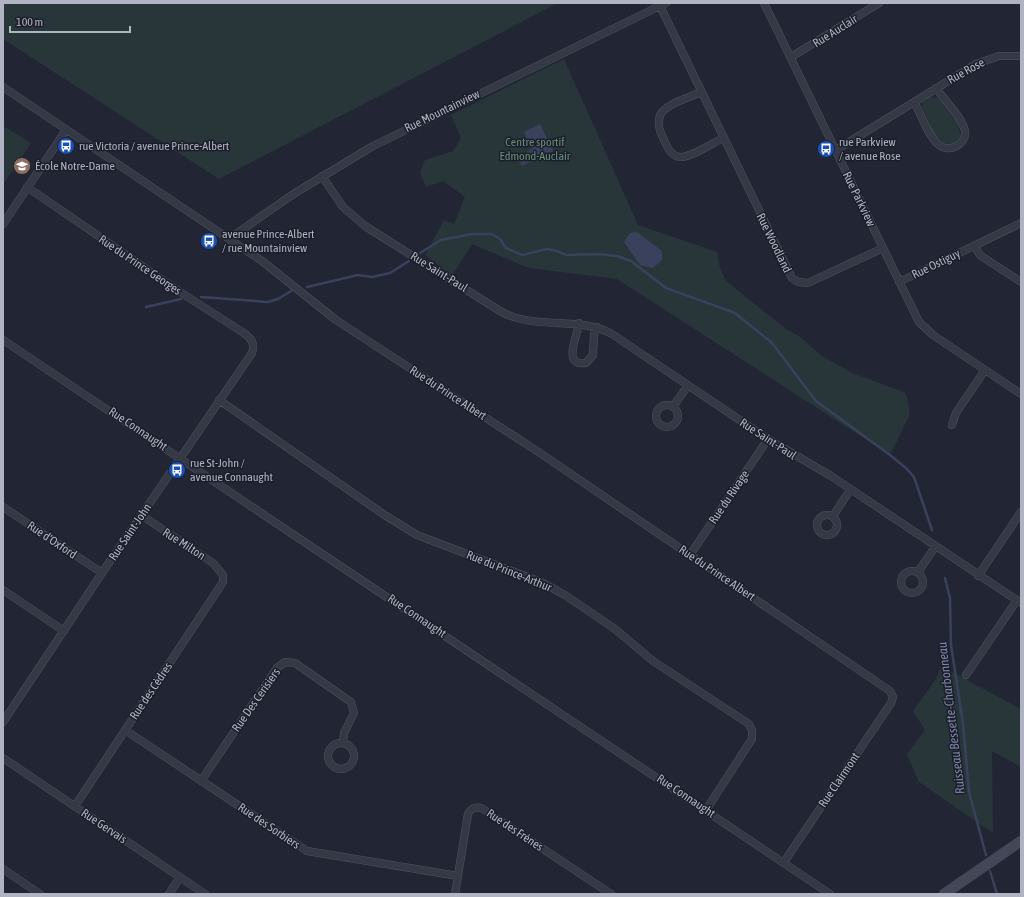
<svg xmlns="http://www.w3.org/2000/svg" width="1024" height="897" font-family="'Asap Condensed',sans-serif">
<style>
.green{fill:#28363a}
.water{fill:#39415c}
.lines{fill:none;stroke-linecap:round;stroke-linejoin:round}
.stream{stroke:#39415c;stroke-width:2.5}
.street-casing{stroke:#505360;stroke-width:8}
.secondary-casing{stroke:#3f424f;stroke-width:11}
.street{stroke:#353945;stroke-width:7}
.secondary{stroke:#444758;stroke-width:10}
.labels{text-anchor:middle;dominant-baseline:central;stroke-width:3;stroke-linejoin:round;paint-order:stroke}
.street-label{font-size:12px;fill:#b0b3c2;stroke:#1b1e2a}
.park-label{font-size:12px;fill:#6a8f7a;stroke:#1b1e2a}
.poi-label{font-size:12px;fill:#b0b3c2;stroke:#1b1e2a;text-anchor:start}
.water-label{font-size:13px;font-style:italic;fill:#7c86a7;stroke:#1b1e2a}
</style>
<rect width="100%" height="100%" fill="#222634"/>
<path class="green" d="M 3,3 L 558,3 L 219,179 L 3,39 Z
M 564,59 L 638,225 L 717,252 L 720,268 L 726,281 L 786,329 L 799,336 L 822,356 L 852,373 L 904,392 L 907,397 L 910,414 L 890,455 L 617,279 L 529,268 L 472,244 L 452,276 L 425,255 L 444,220 L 454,224 L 465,197 L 443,181 L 426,187 L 420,173 L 425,160 L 453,151 L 461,138 L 451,115 Z
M 930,97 L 938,98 L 958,124 L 961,138 L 956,145 L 943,143 L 934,133 L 922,107 L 923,102 Z
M 3,126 L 31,143 L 3,185 Z
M 941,666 L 1021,709 L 1021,767 L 992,751 L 993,833 L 919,782 L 907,754 L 925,730 L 913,711 L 936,679 Z"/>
<path class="water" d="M 540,124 L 553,151 L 522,166 L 517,157 L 532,149 L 524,132 Z
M 637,232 L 662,251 L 662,260 L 653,268 L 640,265 L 624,242 L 630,233 Z"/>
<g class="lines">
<path class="stream" d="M 420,253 L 441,240 L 472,234 L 492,234 L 500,239 L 506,248 L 522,255 L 547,249 L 557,251 L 566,255 L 596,254 L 617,256 L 631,261 L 666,288 L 735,313 L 772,343 L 816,401 L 890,455 L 906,468 L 914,477 L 932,530
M 307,287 L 358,275 L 372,277 L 390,273 L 409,261
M 201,297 L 268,302 L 278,299 L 291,291
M 146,307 L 181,299
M 945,578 L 950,598 L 951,645 L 963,724 L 969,792 L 986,855
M 990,871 L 997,894"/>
<g class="street-casing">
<path id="street" d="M 764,3 L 919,322 L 933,335 L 1021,394
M 660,6 L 792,278 L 798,282 L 808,283 L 883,248
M 791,57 L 879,3
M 3,87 L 262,261 L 336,320 L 540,453 L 890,691 L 893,697 L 891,703 L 784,862
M 701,92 C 673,105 645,107 666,144 C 669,151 673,157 681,157 C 692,157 713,143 723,138
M 914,102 C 922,115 927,135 939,145 C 949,153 966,145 965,132 C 964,119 943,99 936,88
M 836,150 L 976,64 L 999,56 L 1021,56
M 322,176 L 343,207 L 365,226 L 500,311 C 534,331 577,315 612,334 L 768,439 L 831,476 L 1021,603
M 3,224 L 66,130
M 231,241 L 236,234 L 295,193 L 373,146 L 666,3
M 974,246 L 981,256 L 1021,282
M 899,282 L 1021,223
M 579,323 C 578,335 561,367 586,363 L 593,355 L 594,334 L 597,327
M 3,340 L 830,894
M 219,400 L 386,516 L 417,535 L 541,582 L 565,595 L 615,629 L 653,661 L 749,724 L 752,730 L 752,739 L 706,810
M656 416a11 11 0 1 1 22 0a11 11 0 1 1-22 0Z
M 673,407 L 688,385
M 952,425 L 956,413 L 985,370
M 3,507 L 102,573
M817 525a10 10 0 1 1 20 0a10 10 0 1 1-20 0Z
M 833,516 L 850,490
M 690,555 L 768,439
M901 582a11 11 0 1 1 22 0a11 11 0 1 1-22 0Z
M 918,572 L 935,547
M 978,576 L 1021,512
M 3,590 L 64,631
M 966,675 L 1017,600
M 3,722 L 102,573 L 252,353 C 255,344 252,339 244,333 L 180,292 L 27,187
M 125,730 L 307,851 L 458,876
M328 756a13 13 0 1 1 26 0a13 13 0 1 1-26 0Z
M 3,758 L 205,894
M 201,781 L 277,668 L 285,662 L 295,663 L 351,702 L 354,713 L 344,733 L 343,743
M 75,806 L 223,582 L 223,575 L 213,563 L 141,515
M 3,869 L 40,894
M 169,894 L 180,877
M 455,894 L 468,814 C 471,808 477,806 483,809 L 611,894"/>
</g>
<g class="secondary-casing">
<path id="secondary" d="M 944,894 L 1021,841"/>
</g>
<use href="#street" class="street"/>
<use href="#secondary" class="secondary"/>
</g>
<defs>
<g id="bus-disc" transform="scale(0.9)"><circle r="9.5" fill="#1a4fb4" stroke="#1b1e2a"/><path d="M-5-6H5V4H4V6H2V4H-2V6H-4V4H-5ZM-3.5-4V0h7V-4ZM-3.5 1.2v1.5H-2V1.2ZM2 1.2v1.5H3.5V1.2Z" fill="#fff"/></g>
<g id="school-disc" transform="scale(0.9)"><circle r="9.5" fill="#8d6e63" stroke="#1b1e2a"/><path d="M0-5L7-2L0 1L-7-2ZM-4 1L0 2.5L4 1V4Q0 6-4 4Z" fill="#fff"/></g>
</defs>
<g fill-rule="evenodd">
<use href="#bus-disc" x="66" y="146"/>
<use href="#bus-disc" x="826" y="149"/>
<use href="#school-disc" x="22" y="166"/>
<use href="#bus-disc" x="209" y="241"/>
<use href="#bus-disc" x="177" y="470"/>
</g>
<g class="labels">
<g class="street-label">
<text transform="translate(835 31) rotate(-32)">Rue Auclair</text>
<text transform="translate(966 71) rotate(-29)">Rue Rose</text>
<text transform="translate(442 111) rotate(-26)">Rue Mountainview</text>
<text transform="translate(859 199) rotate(64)">Rue Parkview</text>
<text transform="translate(774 243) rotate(64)">Rue Woodland</text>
<text transform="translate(936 264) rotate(-26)">Rue Ostiguy</text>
<text transform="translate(140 265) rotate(34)">Rue du Prince Georges</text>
<text transform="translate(439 272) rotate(32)">Rue Saint-Paul</text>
<text transform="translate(448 393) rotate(33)">Rue du Prince Albert</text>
<text transform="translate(138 429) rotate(34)">Rue Connaught</text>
<text transform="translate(768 439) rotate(33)">Rue Saint-Paul</text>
<text transform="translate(729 497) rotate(-56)">Rue du Rivage</text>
<text transform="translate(130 532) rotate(-56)">Rue Saint-John</text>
<text transform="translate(52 540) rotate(34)">Rue d'Oxford</text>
<text transform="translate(184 544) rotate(33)">Rue Milton</text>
<text transform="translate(509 571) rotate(22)">Rue du Prince-Arthur</text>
<text transform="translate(717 573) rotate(34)">Rue du Prince Albert</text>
<text transform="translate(417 616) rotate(34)">Rue Connaught</text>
<text transform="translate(151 691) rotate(-56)">Rue des Cèdres</text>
<text transform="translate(256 700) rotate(-55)">Rue Des Cerisiers</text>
<text transform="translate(839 780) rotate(-56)">Rue Clairmont</text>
<text transform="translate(686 796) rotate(34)">Rue Connaught</text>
<text transform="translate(104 826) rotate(34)">Rue Gervais</text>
<text transform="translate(269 826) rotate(34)">Rue des Sorbiers</text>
<text transform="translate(515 830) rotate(34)">Rue des Frénes</text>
</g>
<g class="park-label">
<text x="535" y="142">Centre sportif<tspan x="535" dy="14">Edmond-Auclair</tspan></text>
</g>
<g class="poi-label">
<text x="839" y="142">rue Parkview<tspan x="839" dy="14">/ avenue Rose</tspan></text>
<text x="79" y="146">rue Victoria / avenue Prince-Albert</text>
<text x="35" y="166">École Notre-Dame</text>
<text x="222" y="234">avenue Prince-Albert<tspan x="222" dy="14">/ rue Mountainview</tspan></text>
<text x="190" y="463">rue St-John /<tspan x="190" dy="14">avenue Connaught</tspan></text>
</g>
<g class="water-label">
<text transform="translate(951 718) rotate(-97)">Ruisseau Bessette-Charbonneau</text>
</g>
</g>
<rect width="1024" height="897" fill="none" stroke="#b0b3c2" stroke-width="8"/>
<path d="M10 26v6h120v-6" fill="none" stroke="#b0b3c2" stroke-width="2"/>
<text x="16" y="26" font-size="12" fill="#b0b3c2" stroke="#1b1e2a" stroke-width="3" paint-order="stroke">100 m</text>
</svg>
